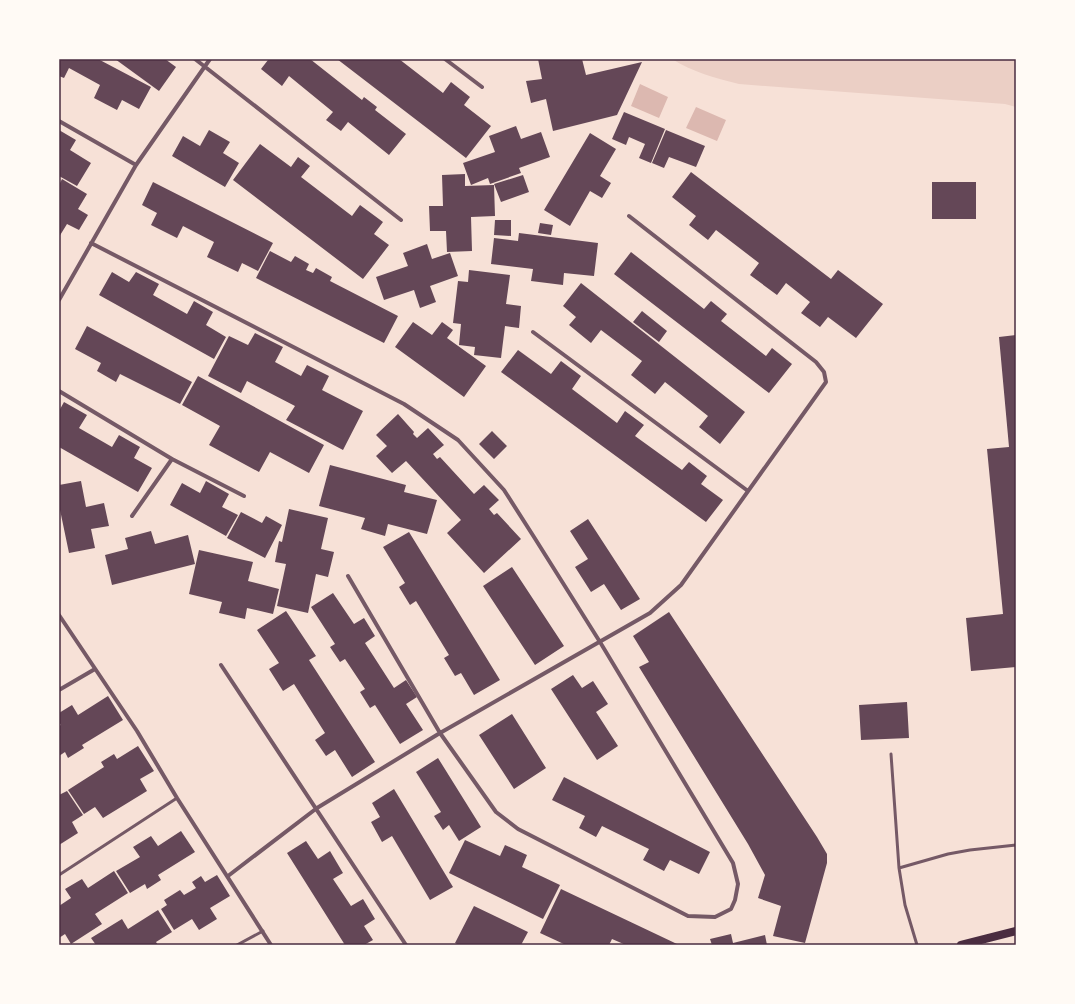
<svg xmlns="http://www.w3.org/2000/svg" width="1075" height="1004" font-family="'Asap Condensed',sans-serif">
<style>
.green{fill:#ebcfc5}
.water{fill:#dcb8b0}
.building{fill:#644757}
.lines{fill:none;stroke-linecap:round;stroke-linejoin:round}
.service{stroke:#755966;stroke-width:3}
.minor{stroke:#755966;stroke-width:4}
.secondary{stroke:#4a2c40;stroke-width:8}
.neatline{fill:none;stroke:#4a2c40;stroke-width:1.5}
</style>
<rect width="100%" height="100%" fill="#f7e1d7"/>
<path class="green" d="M 672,59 L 1016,59 L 1016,107 L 1005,104 L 739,84 C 716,78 692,72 672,59 Z"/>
<path class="water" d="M 640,84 L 668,97 L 659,118 L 631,106 Z
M 696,107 L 726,120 L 717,141 L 686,128 Z"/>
<path class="building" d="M 59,59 L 98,59 L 151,87 L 139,109 L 122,100 L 117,110 L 94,98 L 100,85 L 69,68 L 64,78 L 59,76 Z
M 115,59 L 165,59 L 176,67 L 159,91 Z
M 266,59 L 310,59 L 362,100 L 364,97 L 377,107 L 375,110 L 406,134 L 389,155 L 348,122 L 341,131 L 326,120 L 333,112 L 289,76 L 282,86 L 261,69 L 268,60 Z
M 337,59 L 399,59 L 443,93 L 451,82 L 470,97 L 464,105 L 491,126 L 466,158 Z
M 538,59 L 562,59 L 562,60 L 582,59 L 586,75 L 642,62 L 617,115 L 553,131 L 546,99 L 531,103 L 526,81 L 542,79 Z
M 624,112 L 665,129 L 651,163 L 639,158 L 645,144 L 629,137 L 626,145 L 612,139 Z
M 516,126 L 521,139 L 541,132 L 550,157 L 519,168 L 521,173 L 490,184 L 488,178 L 471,185 L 463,163 L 495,152 L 489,136 Z
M 59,130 L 76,140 L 70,150 L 91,163 L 77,186 L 59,176 Z
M 209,130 L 230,142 L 223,153 L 239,163 L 225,187 L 172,156 L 183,136 L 200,146 Z
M 666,130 L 705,146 L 696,167 L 669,157 L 664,168 L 652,163 Z
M 590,133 L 616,149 L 600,176 L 611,183 L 602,198 L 590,191 L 570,226 L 544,210 Z
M 260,144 L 291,167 L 298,157 L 310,166 L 301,177 L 352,216 L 360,205 L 383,222 L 374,234 L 389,245 L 363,279 L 233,180 Z
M 691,172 L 831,279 L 838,270 L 883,304 L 856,338 L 828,317 L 820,327 L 801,313 L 810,302 L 786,283 L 777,295 L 750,275 L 759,263 L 716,230 L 708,240 L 689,225 L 696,216 L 672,197 Z
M 465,174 L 465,186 L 494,185 L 495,216 L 471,217 L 472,251 L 447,252 L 446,231 L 430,231 L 429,206 L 443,206 L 442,175 Z
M 523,175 L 529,192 L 501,202 L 494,184 Z
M 62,179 L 87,194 L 78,209 L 88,215 L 79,230 L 67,224 L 59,237 L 59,185 Z
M 153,182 L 273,243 L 258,271 L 242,263 L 238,272 L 207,257 L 214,242 L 183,226 L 177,238 L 151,225 L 157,213 L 142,205 Z
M 932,182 L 976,182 L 976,219 L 932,219 Z
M 495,220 L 511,220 L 511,236 L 494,235 Z
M 540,223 L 553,225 L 551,235 L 538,233 Z
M 519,233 L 598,243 L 594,276 L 564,273 L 563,285 L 531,281 L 533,269 L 491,264 L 494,238 L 518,241 Z
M 427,244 L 432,259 L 450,253 L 458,276 L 430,286 L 436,302 L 420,308 L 414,290 L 384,300 L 376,277 L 408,266 L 403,253 Z
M 270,251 L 291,262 L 295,256 L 309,264 L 306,270 L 313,273 L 316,268 L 332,277 L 330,281 L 398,316 L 384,343 L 256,278 Z
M 631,252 L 704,309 L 711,301 L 727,314 L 721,321 L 766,356 L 772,348 L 792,364 L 769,393 L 614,274 Z
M 469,270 L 510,275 L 506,304 L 521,306 L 519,328 L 505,326 L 501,358 L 474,355 L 475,347 L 459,345 L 461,324 L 453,323 L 458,281 L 468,282 Z
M 112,272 L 129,282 L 136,272 L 159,284 L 153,295 L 187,314 L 194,301 L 213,312 L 206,325 L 226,337 L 214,359 L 99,295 Z
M 581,283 L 745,412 L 720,444 L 699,427 L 708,416 L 665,382 L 655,394 L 631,375 L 642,361 L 601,330 L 591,343 L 569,325 L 576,317 L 563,306 Z
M 642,311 L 667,331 L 659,342 L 633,322 Z
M 413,322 L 432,335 L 442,322 L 453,330 L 447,338 L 486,366 L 464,397 L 395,347 Z
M 87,326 L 192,382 L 180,404 L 120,374 L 116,382 L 97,371 L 101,363 L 75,349 Z
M 255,333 L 283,347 L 275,362 L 301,376 L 307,365 L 329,376 L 322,390 L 363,411 L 343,450 L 286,420 L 295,406 L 247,381 L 241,393 L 208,376 L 229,336 L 248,345 Z
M 1016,335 L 1016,667 L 971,671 L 966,618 L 1003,614 L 987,449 L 1009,447 L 999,337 Z
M 518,350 L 551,374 L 561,361 L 581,376 L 572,389 L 617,423 L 625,411 L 644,425 L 635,436 L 682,470 L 689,462 L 707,476 L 701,484 L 723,500 L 706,522 L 501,372 Z
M 198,376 L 324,445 L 309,473 L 270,452 L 259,472 L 209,445 L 220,426 L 182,405 Z
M 64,402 L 87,415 L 79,428 L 112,447 L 119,435 L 140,447 L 134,458 L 152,468 L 138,492 L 59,447 L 59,411 Z
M 398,414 L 414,432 L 413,434 L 417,438 L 428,428 L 444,445 L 433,454 L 437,459 L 440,457 L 474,494 L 484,485 L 499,500 L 489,509 L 494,515 L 497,513 L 521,539 L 484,573 L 447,533 L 461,520 L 406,461 L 392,473 L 376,456 L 387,446 L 376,435 Z
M 492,431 L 507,446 L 494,459 L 479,444 Z
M 330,465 L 406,485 L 404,492 L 437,500 L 427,534 L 388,524 L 385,536 L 361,529 L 365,518 L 319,506 Z
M 81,481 L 86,507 L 104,503 L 109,526 L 91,529 L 95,548 L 69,553 L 59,505 L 59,485 Z
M 206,481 L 229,494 L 222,507 L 238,515 L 226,536 L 170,505 L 182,483 L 200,493 Z
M 289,509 L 328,518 L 321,549 L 334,552 L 328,577 L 316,574 L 308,613 L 277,606 L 286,564 L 275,562 L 279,541 L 282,542 Z
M 241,512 L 262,523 L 266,516 L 282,525 L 265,558 L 227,538 Z
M 588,519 L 640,599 L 621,610 L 604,584 L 591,592 L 575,567 L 588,559 L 570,531 Z
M 151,531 L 155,544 L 188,535 L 195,564 L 112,585 L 105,555 L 128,549 L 125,538 Z
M 409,532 L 500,680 L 474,695 L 461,673 L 455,676 L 444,658 L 449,655 L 416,601 L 410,605 L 399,587 L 405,583 L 383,547 Z
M 199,550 L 253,562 L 248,581 L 279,589 L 273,614 L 247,608 L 245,619 L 219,613 L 222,602 L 189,594 Z
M 512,567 L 564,646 L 535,665 L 483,586 Z
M 333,593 L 354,624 L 364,618 L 375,636 L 365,643 L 394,688 L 406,680 L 417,697 L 406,704 L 423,730 L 400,744 L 375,705 L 370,708 L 360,692 L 365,689 L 345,659 L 340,662 L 330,647 L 335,644 L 311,607 Z
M 286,611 L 316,656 L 309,660 L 375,762 L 352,777 L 335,750 L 326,756 L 315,740 L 325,733 L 294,684 L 283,691 L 269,669 L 279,663 L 257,630 Z
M 669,612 L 817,837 L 827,854 L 827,863 L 805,943 L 773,936 L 781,906 L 758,898 L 765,875 L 748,844 L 639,667 L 649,662 L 633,636 Z
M 573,675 L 582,688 L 593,681 L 608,704 L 596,712 L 618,746 L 597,760 L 551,689 Z
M 108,696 L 123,720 L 82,745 L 84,748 L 68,758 L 65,752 L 59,756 L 59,726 L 61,725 L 59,722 L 59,713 L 72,705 L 78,715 Z
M 907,702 L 909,738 L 861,740 L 859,705 Z
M 512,714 L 546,768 L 514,789 L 479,735 Z
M 138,746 L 154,771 L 140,779 L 147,791 L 103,818 L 95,807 L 84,814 L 68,790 L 104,767 L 101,762 L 114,754 L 117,759 Z
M 438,758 L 481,827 L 459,841 L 449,825 L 443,830 L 434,816 L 441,812 L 416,772 Z
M 564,777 L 710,852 L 699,874 L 670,860 L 664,871 L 643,860 L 649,849 L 602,826 L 596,837 L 579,828 L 585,816 L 552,800 Z
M 394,789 L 453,887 L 430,900 L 392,836 L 382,842 L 371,822 L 380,817 L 372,803 Z
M 67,791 L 83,815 L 72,822 L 78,833 L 59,845 L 59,795 Z
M 181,831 L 195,852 L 158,875 L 161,880 L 147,889 L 145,884 L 130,893 L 116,871 L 140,857 L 133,847 L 151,836 L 158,846 Z
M 465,840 L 500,856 L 505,845 L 527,855 L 522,867 L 560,885 L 543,919 L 449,873 Z
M 306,841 L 318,859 L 330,851 L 343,873 L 333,879 L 351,906 L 363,899 L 375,919 L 364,926 L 373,940 L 364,945 L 345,945 L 287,853 Z
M 114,871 L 128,893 L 95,914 L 102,924 L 71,944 L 65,934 L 59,938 L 59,906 L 71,898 L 65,889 L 82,879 L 88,888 Z
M 217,875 L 230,896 L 210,908 L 217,919 L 199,930 L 192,919 L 174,930 L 161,909 L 167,905 L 164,900 L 180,890 L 184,895 L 196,888 L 192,882 L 201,876 L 205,882 Z
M 561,889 L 677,944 L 677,945 L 626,945 L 612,939 L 609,945 L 566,945 L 540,933 Z
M 474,906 L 528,932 L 521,945 L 459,945 L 455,943 Z
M 158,910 L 172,932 L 156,942 L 158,945 L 96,945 L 91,938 L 122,919 L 128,929 Z
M 731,934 L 733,943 L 765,935 L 767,945 L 712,945 L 710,939 Z"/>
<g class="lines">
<path class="service" d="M 891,754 L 899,868 L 905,905 L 917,945
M 899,868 L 948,854 L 970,850 L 1016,845
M 59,875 L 177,798
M 237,945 L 263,931"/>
<path class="minor" d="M 195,59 L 401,220
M 445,59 L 482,87
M 59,121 L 136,165
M 91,243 L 404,404 L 458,440 L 504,490 L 534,537 L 600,642 L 733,863 L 738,884 L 735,900 L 731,909 L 715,917 L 688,916 L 518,829 L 496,812 L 440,733 L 348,576
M 59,300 L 136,165 L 210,59
M 533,332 L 748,491
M 59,391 L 172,459 L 132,516
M 172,459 L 244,496
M 59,615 L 137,731 L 177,798 L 271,945
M 221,665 L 406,945
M 59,690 L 95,669
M 228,876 L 317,808 L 440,733 L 650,613 L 681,585 L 826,382 L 824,372 L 816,362 L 629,216"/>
<path class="secondary" d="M 961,945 L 1016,931"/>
</g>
<rect width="1075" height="1004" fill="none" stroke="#fffaf5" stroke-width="120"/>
<rect x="60" y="60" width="955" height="884" class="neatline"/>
</svg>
